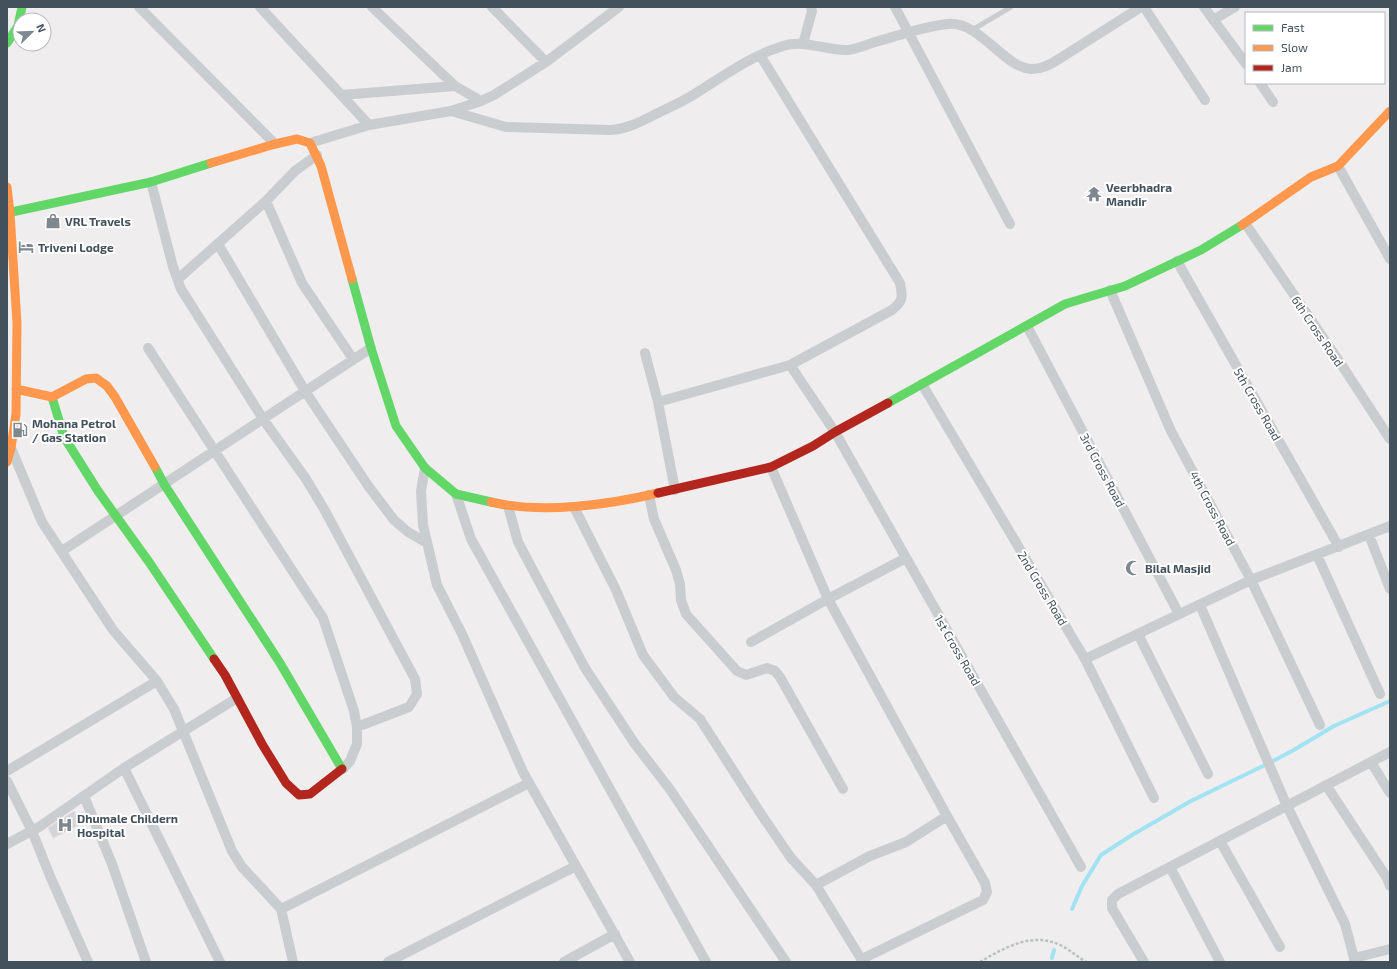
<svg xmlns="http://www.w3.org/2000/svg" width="1397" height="969" font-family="'Exo 2',sans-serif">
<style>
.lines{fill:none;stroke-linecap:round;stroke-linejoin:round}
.stream{stroke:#a1e3f2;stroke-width:4}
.building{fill:#d5d5d8;stroke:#e0dfe1}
.path{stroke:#b6c3bf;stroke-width:2.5;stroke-dasharray:3 2;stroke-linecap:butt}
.lane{stroke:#cacdcf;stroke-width:5}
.street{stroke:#cacdcf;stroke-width:10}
.fast{stroke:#63d668;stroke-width:9}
.slow{stroke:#ff974d;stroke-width:9}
.jam{stroke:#b3261e;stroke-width:9}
.labels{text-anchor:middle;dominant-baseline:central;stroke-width:4;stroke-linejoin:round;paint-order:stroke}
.poi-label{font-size:12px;font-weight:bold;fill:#43515c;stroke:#fff;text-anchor:start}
.street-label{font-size:12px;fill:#43515c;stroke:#fff}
</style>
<rect width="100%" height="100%" fill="#efedee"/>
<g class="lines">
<path class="stream" d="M 1271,762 L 1292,751 L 1334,726 L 1390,701
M 1072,909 L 1082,886 L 1101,855 L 1132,835 L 1191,801 L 1263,766
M 1052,958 L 1054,950"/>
</g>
<path class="building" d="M 74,811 L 76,815 L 83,812 L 87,821 L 53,838 L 48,828 Z"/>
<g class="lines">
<path class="path" d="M 980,962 C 1005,947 1034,931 1062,946 C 1071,951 1078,957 1086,962"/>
<path class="lane" d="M 972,30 L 1011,7"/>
<path class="street" d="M 139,7 L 275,144
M 260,7 L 369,125
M 372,7 L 455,86 L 481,101
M 492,7 L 546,62
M 895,7 L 1010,224
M 1144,7 L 1205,100
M 1204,7 L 1246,64
M 1213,20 L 1235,7
M 803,44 L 812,11 L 811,7
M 1260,83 L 1273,102
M 341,95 L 455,86
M 451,111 L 506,127 L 610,130 C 628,129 642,121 658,113 C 670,107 682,102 693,95 C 722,77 750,56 783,46 C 804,39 827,51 848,50 C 857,49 866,45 875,42 C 897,36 925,26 948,24 C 980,21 1003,67 1031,69 C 1041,70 1051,64 1059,59 L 1141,7
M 310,143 L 369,125 L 451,111 L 481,101 L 494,95 L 546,62 L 619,7
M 1338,166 L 1390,259
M 151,182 L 173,267 L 181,289 L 263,419 L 306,479 L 324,509 L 415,679 L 417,694 L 409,707 L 357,727
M 266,201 L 302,283 L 353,359
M 1245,223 L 1339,361 L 1390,439
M 218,244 L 305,391 L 369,487 L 394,520 L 408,532 L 427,543
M 1177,261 L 1339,547
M 178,279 L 266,201 L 295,171 L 317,155
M 1110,290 L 1171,431 L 1251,580 L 1320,725
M 1027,326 L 1179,614
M 148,348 L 323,618 L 354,711 L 357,727 L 357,744 L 350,761 L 343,769
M 645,353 L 658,402 L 675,490
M 790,365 L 835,432 L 1081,867
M 922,384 L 1085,659 L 1154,798
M 658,402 L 790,365 L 892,310 C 903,301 903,298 900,283 L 760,55
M 11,448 L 42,522 L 113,630 L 157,681 L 174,709 L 232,851 L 242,867 L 281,909 L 293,962
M 771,467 L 828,599 L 906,558
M 425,468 L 421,491 L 423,525 L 437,585 L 462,634 L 523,772 L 630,962
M 456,494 L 471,539 L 706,962
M 649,495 L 654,519 L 676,570 L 680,584 L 681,600 L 686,614 L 737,671 L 746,675 L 767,668 L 775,671 L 780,677 L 843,789
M 508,506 L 518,542 L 585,668 L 635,744 L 669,788 L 786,962
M 574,507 L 616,590 L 643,655 L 674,697 L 700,719 L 761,814 L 791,858 L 816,885 L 863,962
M 1369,535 L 1390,589
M 62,551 L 371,348
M 1317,555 L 1380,694
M 1200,605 L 1287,806 L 1345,924 L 1354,958 L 1354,962
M 1138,634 L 1208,774
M 751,642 L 828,599 L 947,816 L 906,842 L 870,856 L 816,885
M 1085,659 L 1251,580 L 1390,526
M 1371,762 L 1390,793
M 124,768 L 220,962
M 7,771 L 157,681
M 7,781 L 32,831 L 50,876 L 88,962
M 1326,785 L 1387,878 L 1390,886
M 84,796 L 112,864 L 146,962
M 1220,841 L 1280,947
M 7,844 L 39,827 L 124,768 L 237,698
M 1170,867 L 1220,962
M 281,909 L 293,903 L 529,783
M 1354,958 L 1390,949
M 862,959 L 983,900 L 987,892 L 985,883 L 947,816
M 388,962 L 576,866
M 564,962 L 615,934
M 1144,962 L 1112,908 L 1112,900 L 1118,894 L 1390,752"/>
<path class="fast" d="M 7,43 L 18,26 L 22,7
M 7,213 L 151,182 L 211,163
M 352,279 L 371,348 L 396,426 L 425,468 L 456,494 L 491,502
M 52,397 L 64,437 L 98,491 L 149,562 L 214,659
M 888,403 L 1065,304 L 1125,286 L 1201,250 L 1242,225
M 155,467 L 164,484 L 280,663 L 342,769"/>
<path class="slow" d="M 211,163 L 275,144 L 297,139 L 310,143 L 321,166 L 352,279
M 7,187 L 10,213 L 17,323 L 16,414 L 11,448 L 7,462
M 1242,225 L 1311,177 L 1338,166 L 1390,111
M 16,389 L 52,397 L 86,379 L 96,378 L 107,386 L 115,397 L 155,467
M 491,502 C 541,514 608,505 658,493"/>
<path class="jam" d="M 658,493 L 771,467 L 813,446 L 835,432 L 888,403
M 214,659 L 225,675 L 262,744 L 286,783 L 299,795 L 310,794 L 342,769"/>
</g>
<defs>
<g id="temple-bare" transform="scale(1.2)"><path d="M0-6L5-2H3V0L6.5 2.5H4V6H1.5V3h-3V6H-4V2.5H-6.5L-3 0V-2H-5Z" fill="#7f888f" stroke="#fff" stroke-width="2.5" paint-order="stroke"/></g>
<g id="shop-bare" transform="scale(1.2)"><path d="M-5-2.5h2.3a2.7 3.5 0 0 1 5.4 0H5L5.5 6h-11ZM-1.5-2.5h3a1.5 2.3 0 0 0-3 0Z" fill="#7f888f" stroke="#fff" stroke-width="2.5" paint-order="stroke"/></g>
<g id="hotel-bare" transform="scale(1.2)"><path d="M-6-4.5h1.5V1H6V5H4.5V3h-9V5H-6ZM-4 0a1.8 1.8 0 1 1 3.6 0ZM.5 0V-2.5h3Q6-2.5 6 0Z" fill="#7f888f" stroke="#fff" stroke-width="2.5" paint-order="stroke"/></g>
<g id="fuel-bare" transform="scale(1.2)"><path d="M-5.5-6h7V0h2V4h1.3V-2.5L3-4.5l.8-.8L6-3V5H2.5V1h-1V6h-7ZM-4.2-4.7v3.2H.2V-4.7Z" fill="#7f888f" stroke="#fff" stroke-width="2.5" paint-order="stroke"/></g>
<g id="mosque-bare" transform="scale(1.2)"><path d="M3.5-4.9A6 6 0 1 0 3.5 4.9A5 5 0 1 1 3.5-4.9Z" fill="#7f888f" stroke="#fff" stroke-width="2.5" paint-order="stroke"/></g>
<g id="hospital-bare" transform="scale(1.2)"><path d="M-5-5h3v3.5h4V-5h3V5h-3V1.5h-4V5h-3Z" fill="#7f888f" stroke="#fff" stroke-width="2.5" paint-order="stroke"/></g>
</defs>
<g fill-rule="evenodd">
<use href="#temple-bare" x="1094" y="194"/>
<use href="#shop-bare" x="53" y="221"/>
<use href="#hotel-bare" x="26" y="247"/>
<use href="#fuel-bare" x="20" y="430"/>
<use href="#mosque-bare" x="1133" y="568"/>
<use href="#hospital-bare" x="65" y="825"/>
</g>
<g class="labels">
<g class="poi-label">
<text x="1106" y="187">Veerbhadra<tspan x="1106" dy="14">Mandir</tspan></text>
<text x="65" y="221">VRL Travels</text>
<text x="38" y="247">Triveni Lodge</text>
<text x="32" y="423">Mohana Petrol<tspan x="32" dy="14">/ Gas Station</tspan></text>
<text x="1145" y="568">Bilal Masjid</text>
<text x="77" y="818">Dhumale Childern<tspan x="77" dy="14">Hospital</tspan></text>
</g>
<g class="street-label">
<text transform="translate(1318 331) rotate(56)">6th Cross Road</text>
<text transform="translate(1258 404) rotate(60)">5th Cross Road</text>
<text transform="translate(1103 470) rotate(62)">3rd Cross Road</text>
<text transform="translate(1213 508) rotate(62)">4th Cross Road</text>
<text transform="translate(1043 588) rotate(59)">2nd Cross Road</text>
<text transform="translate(958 650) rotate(60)">1st Cross Road</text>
</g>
</g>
<rect width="1397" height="969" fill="none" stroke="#43515c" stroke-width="16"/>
<rect x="1245" y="12" width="140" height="72" fill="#ffffff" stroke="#b4b9be"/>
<rect x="1253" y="25" width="20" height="6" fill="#63d668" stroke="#b4b9be"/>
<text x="1281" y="32" font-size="12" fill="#43515c">Fast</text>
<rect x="1253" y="45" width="20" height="6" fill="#ff974d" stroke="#b4b9be"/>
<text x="1281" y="52" font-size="12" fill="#43515c">Slow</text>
<rect x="1253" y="65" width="20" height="6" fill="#b3261e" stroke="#b4b9be"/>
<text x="1281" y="72" font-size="12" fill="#43515c">Jam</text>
<g transform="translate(32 32) rotate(67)"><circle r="19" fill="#ffffff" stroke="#b4b9be"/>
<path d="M0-3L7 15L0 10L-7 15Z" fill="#7f888f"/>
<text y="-6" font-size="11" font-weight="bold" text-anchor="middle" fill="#43515c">N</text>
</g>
</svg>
